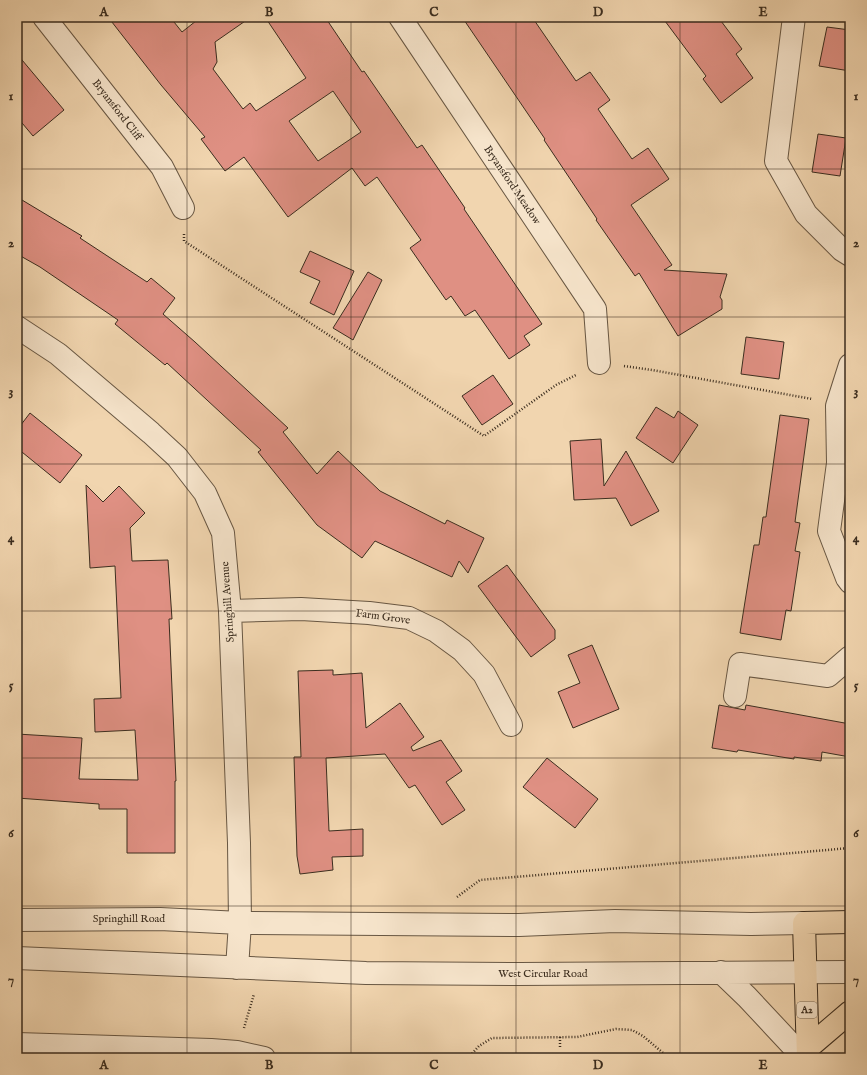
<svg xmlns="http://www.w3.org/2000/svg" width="867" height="1075" font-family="'IM FELL English',serif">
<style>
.building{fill:#df9083;stroke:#3b2d1f;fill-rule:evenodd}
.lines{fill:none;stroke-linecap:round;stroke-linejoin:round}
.minor-casing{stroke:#685743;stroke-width:24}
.highway-casing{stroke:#3b2d1f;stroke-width:24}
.path{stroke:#3b2d1f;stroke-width:2.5;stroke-dasharray:1 2;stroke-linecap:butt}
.minor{stroke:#f6e4cb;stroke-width:22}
.highway{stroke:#f1d5af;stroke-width:22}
.grid{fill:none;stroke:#3b2d1f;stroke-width:1;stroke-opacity:0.55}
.labels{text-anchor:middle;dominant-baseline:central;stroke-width:3;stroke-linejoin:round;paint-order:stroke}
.shield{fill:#f6e4cb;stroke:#736453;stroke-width:1}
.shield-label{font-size:10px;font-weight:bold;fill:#3b2d1f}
.street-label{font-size:11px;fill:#3b2d1f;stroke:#f6e4cb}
.neatline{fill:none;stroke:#3b2d1f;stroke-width:1.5}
.grid-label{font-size:13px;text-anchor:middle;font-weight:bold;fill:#3b2d1f}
</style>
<rect width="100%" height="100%" fill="#f1d5af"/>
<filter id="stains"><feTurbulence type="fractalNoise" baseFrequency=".005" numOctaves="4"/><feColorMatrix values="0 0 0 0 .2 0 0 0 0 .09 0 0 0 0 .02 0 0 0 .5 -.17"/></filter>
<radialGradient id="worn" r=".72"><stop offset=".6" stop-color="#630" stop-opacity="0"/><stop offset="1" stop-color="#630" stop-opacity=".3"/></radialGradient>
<path class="building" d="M 108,17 L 170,17 L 182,32 L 201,17 L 251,17 L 215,42 L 217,62 L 213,69 L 243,109 L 250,103 L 256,111 L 306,78 L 265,17 L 325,17 L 362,72 L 364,71 L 417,148 L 422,145 L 465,208 L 464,209 L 542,324 L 524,336 L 530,345 L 509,359 L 475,310 L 465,316 L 451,296 L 446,300 L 410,248 L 421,240 L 377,177 L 365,186 L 352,168 L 288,217 L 244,157 L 225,171 L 201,139 L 205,137 L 161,85 ZM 333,91 L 361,132 L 318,161 L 289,121 Z
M 462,17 L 532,17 L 576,81 L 590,72 L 610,100 L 598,109 L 632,159 L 648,148 L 669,179 L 631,205 L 672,265 L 664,270 L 727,274 L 720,297 L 722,300 L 722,309 L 678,336 L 639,273 L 635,276 L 596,220 L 597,219 L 544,140 L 545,139 Z
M 662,17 L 718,17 L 742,49 L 736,54 L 753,78 L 721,103 L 703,79 L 706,76 Z
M 827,27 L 850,30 L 850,71 L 819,66 Z
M 17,54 L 64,110 L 33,136 L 17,117 Z
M 818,134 L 846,138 L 840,176 L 812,172 Z
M 17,197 L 82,236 L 80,238 L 147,282 L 151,278 L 175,298 L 163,314 L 195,342 L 288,428 L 283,432 L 317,474 L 338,451 L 380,491 L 445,524 L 447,520 L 484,538 L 468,573 L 459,561 L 452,577 L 375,541 L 362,558 L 317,525 L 258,452 L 261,450 L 167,363 L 165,365 L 115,324 L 118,320 L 40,267 L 17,254 Z
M 310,251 L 354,271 L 334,315 L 310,303 L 320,281 L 300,272 Z
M 368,272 L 382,280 L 353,340 L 333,328 Z
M 746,337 L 784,342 L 779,379 L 741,374 Z
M 493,375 L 513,404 L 482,425 L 462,396 Z
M 656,407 L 674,418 L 678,411 L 698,425 L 673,463 L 636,438 Z
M 30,413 L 82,455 L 60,483 L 17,448 L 17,430 Z
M 780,415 L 809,419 L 795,522 L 800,523 L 795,551 L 800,552 L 791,611 L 786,610 L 781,640 L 740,633 L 754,545 L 759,545 L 763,517 L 766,517 Z
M 601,439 L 604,486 L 626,451 L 659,511 L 631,526 L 616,498 L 574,500 L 570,441 Z
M 86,485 L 103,502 L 119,486 L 145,513 L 130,528 L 132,561 L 168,560 L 172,619 L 169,619 L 176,781 L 175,781 L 175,853 L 127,853 L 127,809 L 99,809 L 99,804 L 17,798 L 17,734 L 82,738 L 79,779 L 138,780 L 135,730 L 95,732 L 94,699 L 121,698 L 115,566 L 90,568 Z
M 507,565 L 555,630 L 555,639 L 531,657 L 478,586 Z
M 592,645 L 619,709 L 573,728 L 558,692 L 580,683 L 568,655 Z
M 333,670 L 333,675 L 362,673 L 366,728 L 400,703 L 424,737 L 411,747 L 413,751 L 441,740 L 462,771 L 446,782 L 465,810 L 442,825 L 415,785 L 409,788 L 385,754 L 326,758 L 329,831 L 363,829 L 363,856 L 332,857 L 333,870 L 300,874 L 297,856 L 294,757 L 301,757 L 298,671 Z
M 719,705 L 745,710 L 746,705 L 850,724 L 850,757 L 822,752 L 821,761 L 794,757 L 794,759 L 738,750 L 737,752 L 712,748 Z
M 547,758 L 598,799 L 575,828 L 523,787 Z"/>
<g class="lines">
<g class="minor-casing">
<path id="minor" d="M 44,17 L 162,167 L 183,208
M 400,17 L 595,309 L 599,363
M 794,17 L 776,161 L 806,214 L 842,250 L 850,255
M 17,327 L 58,354 L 151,433 L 177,457 L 205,493 L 223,533 L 230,611 L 239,843 L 240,923 L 237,968
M 850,365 L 837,406 L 838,463 L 829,531 L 847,578 L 850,582
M 230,611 L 301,609 L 369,613 L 409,618 L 436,631 L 462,650 L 484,674 L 511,725
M 735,696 L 740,664 L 828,676 L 850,657
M 17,920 L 160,919 L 240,923 L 519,925 L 615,921 L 751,924 L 804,923
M 17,958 L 366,973 L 519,974 L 850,972
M 721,972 L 747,997 L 804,1058
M 17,1044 L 211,1050 L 237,1052 L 264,1058"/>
</g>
<g class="highway-casing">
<path id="highway" d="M 809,1047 L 850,1012
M 808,1058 L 804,923 L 850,922"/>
</g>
<path class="path" d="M 184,234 L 184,241 L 484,436 L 556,385 L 576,375
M 624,366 L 652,370 L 812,399
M 457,897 L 480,880 L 850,848
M 244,1028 L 254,994
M 560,1037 L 560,1048
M 468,1058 L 479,1046 L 492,1038 L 577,1037 L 616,1029 L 632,1030 L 643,1036 L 669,1058"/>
<use href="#minor" class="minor"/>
<use href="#highway" class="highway"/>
</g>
<path class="grid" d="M 187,17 L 187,1058M 351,17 L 351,1058M 516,17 L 516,1058M 680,17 L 680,1058M 17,169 L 850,169M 17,317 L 850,317M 17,464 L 850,464M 17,611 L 850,611M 17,758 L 850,758M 17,906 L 850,906"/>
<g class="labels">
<rect class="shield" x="797" y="1002" width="20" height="16" rx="3"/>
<g class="shield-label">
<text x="807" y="1010">A2</text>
</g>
<g class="street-label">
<text transform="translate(117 110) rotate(52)">Bryansford Cliff</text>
<text transform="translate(512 185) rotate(56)">Bryansford Meadow</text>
<text transform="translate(228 602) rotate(-94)">Springhill Avenue</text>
<text transform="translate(383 617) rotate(8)">Farm Grove</text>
<text x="129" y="919">Springhill Road</text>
<text x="543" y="974">West Circular Road</text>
</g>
</g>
<rect width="867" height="1075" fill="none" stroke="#f1d5af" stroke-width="44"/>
<rect x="22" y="22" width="823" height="1031" class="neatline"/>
<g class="grid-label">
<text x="104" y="16">A</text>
<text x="269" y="16">B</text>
<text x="434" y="16">C</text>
<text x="598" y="16">D</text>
<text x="763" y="16">E</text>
<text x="11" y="100">1</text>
<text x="856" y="100">1</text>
<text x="11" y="247">2</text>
<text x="856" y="247">2</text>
<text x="11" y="395">3</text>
<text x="856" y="395">3</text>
<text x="11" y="542">4</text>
<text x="856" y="542">4</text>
<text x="11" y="689">5</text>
<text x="856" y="689">5</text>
<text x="11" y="837">6</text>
<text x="856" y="837">6</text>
<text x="11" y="984">7</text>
<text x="856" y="984">7</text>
<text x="104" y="1069">A</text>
<text x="269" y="1069">B</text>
<text x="434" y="1069">C</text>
<text x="598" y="1069">D</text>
<text x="763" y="1069">E</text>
</g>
<rect width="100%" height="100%" filter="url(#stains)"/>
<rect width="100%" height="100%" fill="url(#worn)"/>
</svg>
